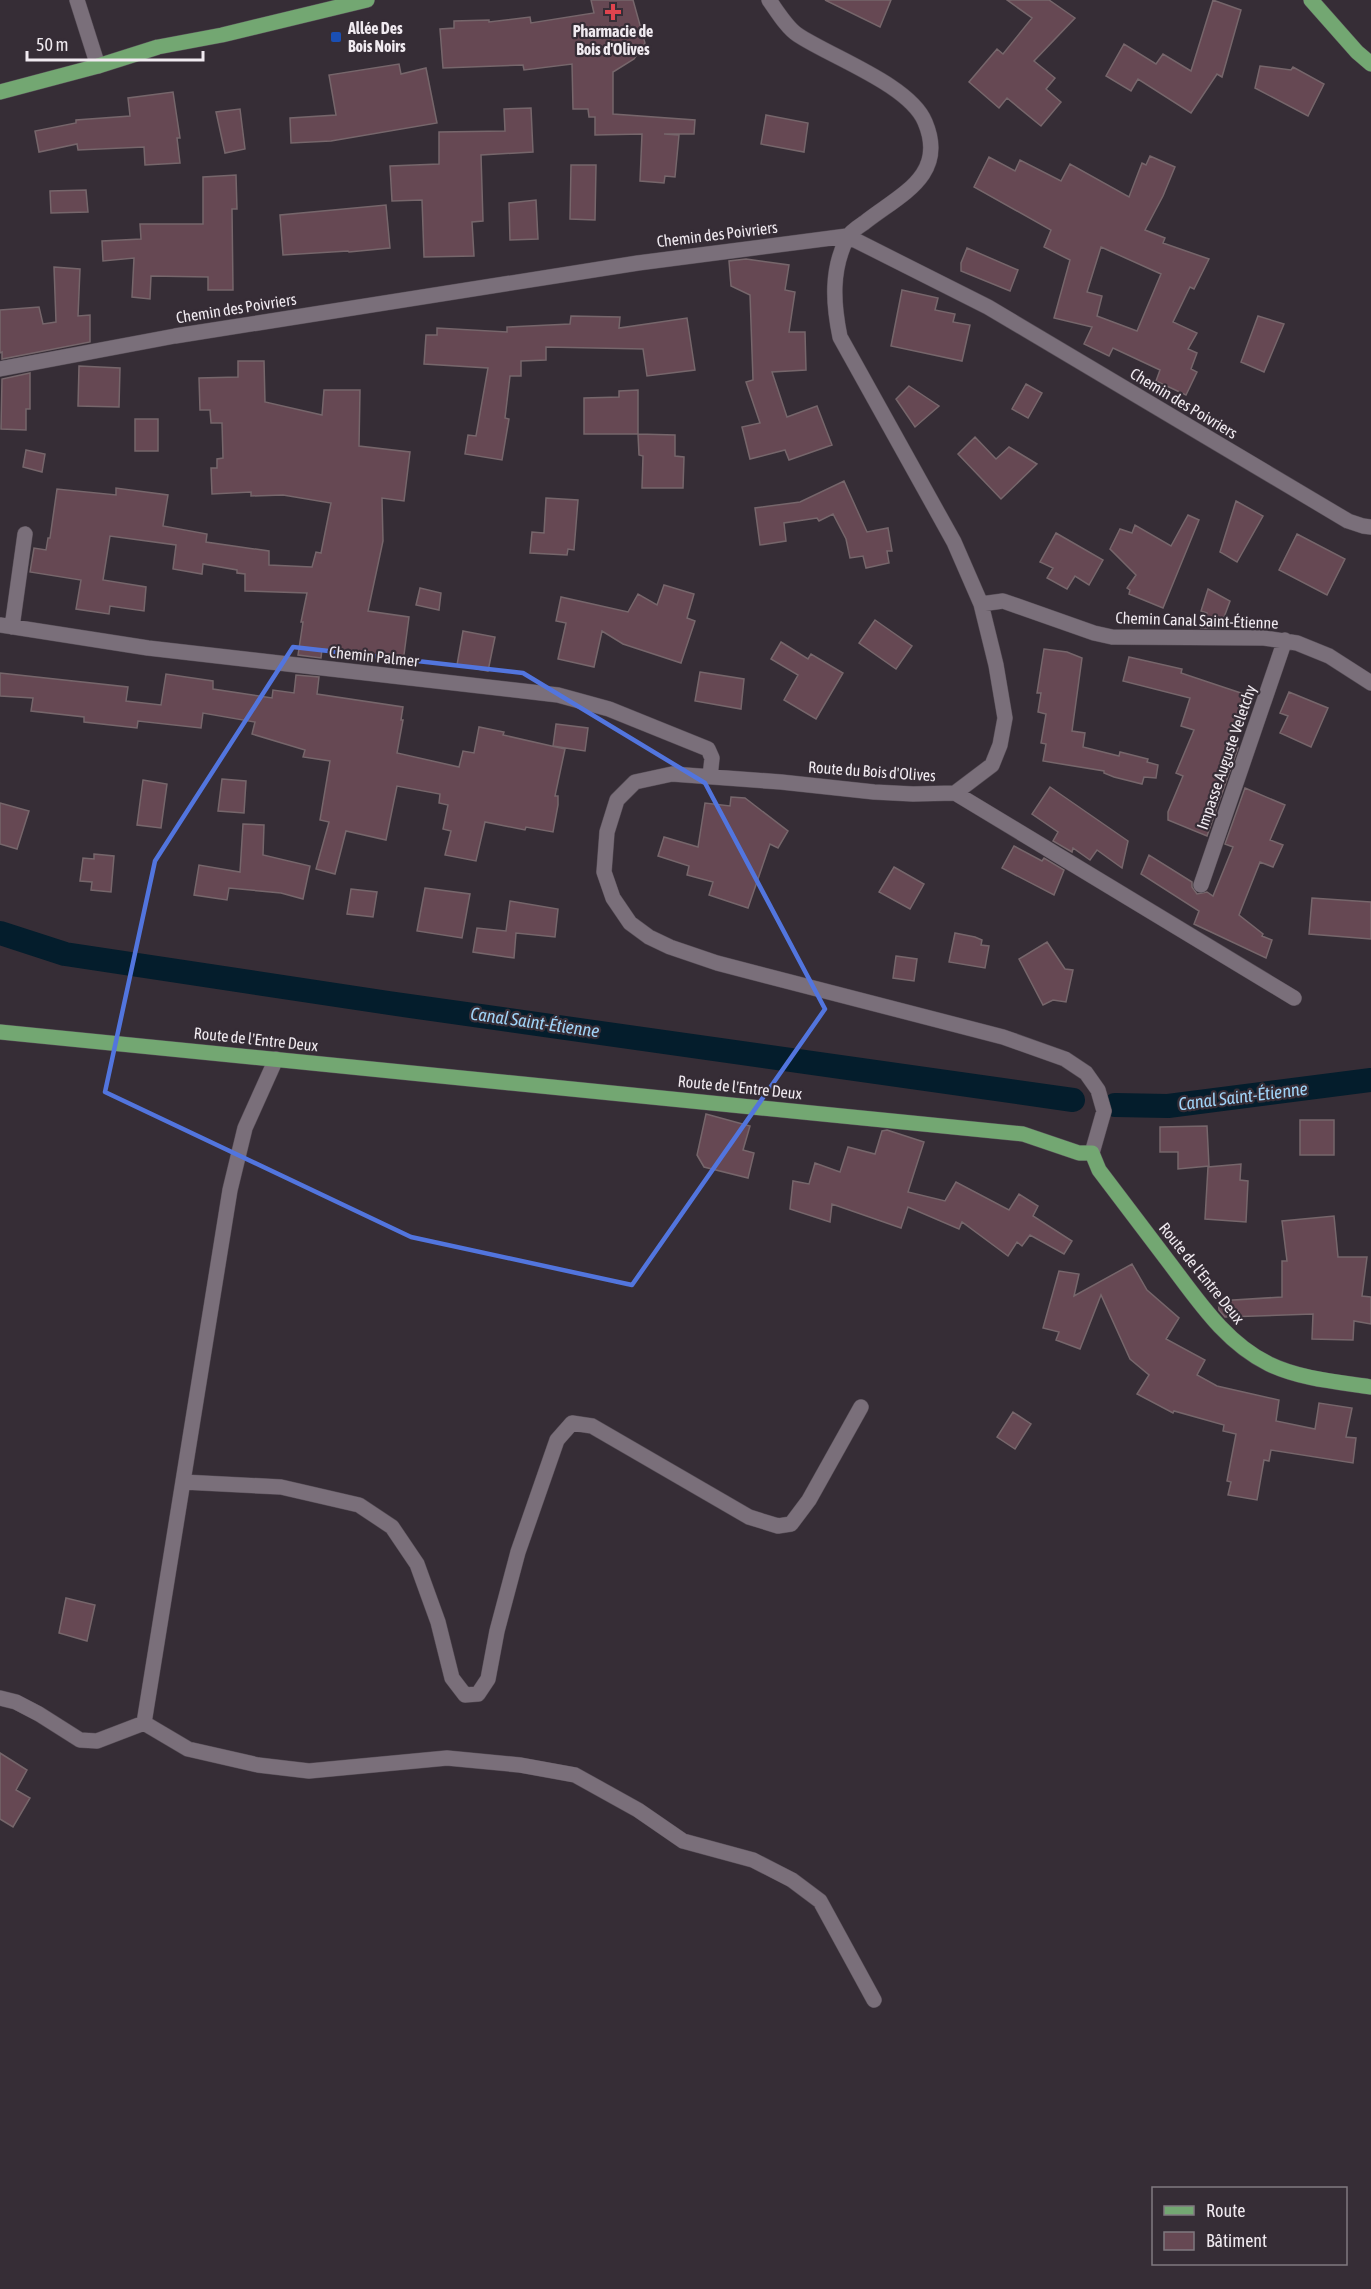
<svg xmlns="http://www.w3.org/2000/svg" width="1371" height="2289" font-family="'Asap Condensed',sans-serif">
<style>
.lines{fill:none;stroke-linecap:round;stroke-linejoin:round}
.canal{stroke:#041d2c;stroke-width:24}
.building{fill:#664853;stroke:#76666b;stroke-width:1.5;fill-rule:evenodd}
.minor-casing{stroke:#554c55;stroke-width:16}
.major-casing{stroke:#554c55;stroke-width:16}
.minor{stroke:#7a6f7a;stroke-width:15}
.major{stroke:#73a772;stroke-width:15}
.marked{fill:none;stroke:#5275de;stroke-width:4.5;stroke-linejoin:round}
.health-dot{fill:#e0444e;stroke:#362d36;stroke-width:2}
.transit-dot{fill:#1a4fb4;stroke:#362d36;stroke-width:2}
.labels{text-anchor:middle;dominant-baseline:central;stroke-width:4.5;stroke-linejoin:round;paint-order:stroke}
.poi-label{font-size:16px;font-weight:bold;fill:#f0eaf0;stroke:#362d36;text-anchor:start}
.street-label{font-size:16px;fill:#f0eaf0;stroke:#362d36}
.water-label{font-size:18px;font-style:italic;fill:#a0d3f7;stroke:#362d36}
</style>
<rect width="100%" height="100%" fill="#362d36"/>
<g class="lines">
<path class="canal" d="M 0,933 L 65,954 L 389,1003 L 1073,1100
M 1115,1105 L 1168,1106 L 1371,1080"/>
</g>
<path class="building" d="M 591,0 L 633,0 L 645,43 L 634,59 L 613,72 L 613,114 L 695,120 L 694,134 L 664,134 L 679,135 L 675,177 L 665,176 L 664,183 L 640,181 L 642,134 L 595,135 L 595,117 L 589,117 L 588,109 L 573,109 L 572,64 L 524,70 L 523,65 L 443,68 L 440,29 L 454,28 L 454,21 L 489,20 L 489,22 L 530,17 L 531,23 L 594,13 Z
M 825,0 L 891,0 L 880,27 Z
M 1007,0 L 1049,0 L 1075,18 L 1034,61 L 1055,78 L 1046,89 L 1061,102 L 1041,126 L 1007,98 L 999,108 L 969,82 L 997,49 L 1003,54 L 1032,18 Z
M 1213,0 L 1241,10 L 1222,77 L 1217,74 L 1191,113 L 1138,79 L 1131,91 L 1106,76 L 1124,44 L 1156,64 L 1163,54 L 1191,71 Z
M 399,64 L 401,74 L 426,68 L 437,123 L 331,141 L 291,143 L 290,118 L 336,115 L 329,75 Z
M 1260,66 L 1291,70 L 1293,67 L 1324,84 L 1308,116 L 1255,88 Z
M 173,92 L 180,138 L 177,138 L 180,163 L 145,165 L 144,147 L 78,150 L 77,144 L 39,152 L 35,131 L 76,123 L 76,120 L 130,116 L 128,98 Z
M 531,108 L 533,152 L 481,155 L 483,221 L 472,222 L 474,256 L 424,257 L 422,200 L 392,201 L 390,166 L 439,164 L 439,132 L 505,131 L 504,109 Z
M 240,109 L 245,149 L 225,153 L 216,112 Z
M 766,115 L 808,123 L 804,152 L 761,144 Z
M 1150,156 L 1175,167 L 1163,196 L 1145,230 L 1165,238 L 1163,243 L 1209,259 L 1194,289 L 1190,287 L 1173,322 L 1197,333 L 1188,349 L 1197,353 L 1191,369 L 1197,372 L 1186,395 L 1156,381 L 1160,370 L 1113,348 L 1109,356 L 1084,344 L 1092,327 L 1054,318 L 1070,260 L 1044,247 L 1051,230 L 974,187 L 989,157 L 1015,171 L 1020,160 L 1061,181 L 1070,164 L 1129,197 L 1142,163 L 1146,165 ZM 1101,247 L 1161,274 L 1137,331 L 1097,316 L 1102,296 L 1087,292 Z
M 571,165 L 596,165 L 595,220 L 570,219 Z
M 236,175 L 237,209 L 232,209 L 233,290 L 208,290 L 208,277 L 151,276 L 150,299 L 132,297 L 134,258 L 103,261 L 102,241 L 141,239 L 140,224 L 203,224 L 203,177 Z
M 86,190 L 88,212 L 51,213 L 50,191 Z
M 536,200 L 538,239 L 510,240 L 509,203 Z
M 386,205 L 390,248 L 349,252 L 348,251 L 283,255 L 280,215 Z
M 967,248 L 1018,270 L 1010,291 L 961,271 L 961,263 Z
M 746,259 L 789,265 L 785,290 L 795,292 L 789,332 L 805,332 L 806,370 L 772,372 L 787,417 L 817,406 L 832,445 L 789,460 L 785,450 L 750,459 L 742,427 L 760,423 L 746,382 L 753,380 L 750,295 L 731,286 L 729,261 Z
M 54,267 L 80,269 L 78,316 L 90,315 L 90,342 L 2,359 L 2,352 L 0,353 L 0,310 L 39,307 L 43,324 L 56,322 Z
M 902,290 L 938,298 L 935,310 L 955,314 L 953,322 L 970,325 L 962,361 L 891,346 Z
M 571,316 L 620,317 L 619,328 L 687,318 L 695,370 L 647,376 L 643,349 L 546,347 L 546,360 L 521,361 L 521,376 L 510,376 L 505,418 L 509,419 L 502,460 L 465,454 L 468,435 L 476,436 L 488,368 L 424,364 L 426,335 L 437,335 L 437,328 L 507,332 L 507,327 L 570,324 Z
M 1258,316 L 1284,324 L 1264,372 L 1241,362 Z
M 238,361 L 264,361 L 265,402 L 322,415 L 324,390 L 360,390 L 359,446 L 410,452 L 404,501 L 382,498 L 383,541 L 368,611 L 409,617 L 403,662 L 368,657 L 368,654 L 322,649 L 321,658 L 298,655 L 303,622 L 301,622 L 307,593 L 245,591 L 245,574 L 237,573 L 237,570 L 203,564 L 202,574 L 173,569 L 176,545 L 110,536 L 103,580 L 146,587 L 144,611 L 110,606 L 109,614 L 76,609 L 81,580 L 30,572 L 34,548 L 46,550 L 48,538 L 50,538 L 57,489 L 116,495 L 116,488 L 168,495 L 163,526 L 207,534 L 206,542 L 269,551 L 269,565 L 312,567 L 316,552 L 321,553 L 331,503 L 283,495 L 251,496 L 251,492 L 212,494 L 211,468 L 217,468 L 217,459 L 223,458 L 222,423 L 211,423 L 210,410 L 200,410 L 199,378 L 238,377 Z
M 79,366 L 120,368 L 119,407 L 78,406 Z
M 30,373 L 30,409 L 26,409 L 26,430 L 1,429 L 2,379 Z
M 1026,384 L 1042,393 L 1028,418 L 1012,409 Z
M 909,386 L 939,406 L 915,427 L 896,399 Z
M 638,390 L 638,434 L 584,434 L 584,398 L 619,397 L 619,391 Z
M 135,419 L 158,419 L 158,451 L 135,451 Z
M 638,434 L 675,435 L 675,456 L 684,457 L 683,488 L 642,488 L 643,456 L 639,455 Z
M 975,437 L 996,459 L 1009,447 L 1037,464 L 1001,499 L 958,454 Z
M 26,450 L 45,454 L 42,472 L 23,467 Z
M 844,481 L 867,532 L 888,528 L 892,551 L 887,551 L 889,563 L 866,568 L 863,556 L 850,558 L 846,539 L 833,514 L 819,521 L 817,518 L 784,523 L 786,541 L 760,545 L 755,508 L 800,502 Z
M 546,498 L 578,500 L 574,550 L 568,549 L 567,555 L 530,553 L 532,532 L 544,533 Z
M 1236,501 L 1263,516 L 1237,562 L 1220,552 Z
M 1188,515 L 1199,520 L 1163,608 L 1129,594 L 1130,590 L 1127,588 L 1136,575 L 1110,549 L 1120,529 L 1132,533 L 1135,525 L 1171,546 Z
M 1056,533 L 1103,560 L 1089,585 L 1075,576 L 1067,589 L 1047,578 L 1053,568 L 1040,562 Z
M 1297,534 L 1345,559 L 1327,595 L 1279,570 Z
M 664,585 L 694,594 L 687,618 L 695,621 L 681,663 L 623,644 L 602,631 L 594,667 L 558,659 L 566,623 L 556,621 L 561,597 L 628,612 L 638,594 L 657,605 Z
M 420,588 L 441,593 L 439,610 L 416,605 Z
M 1208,589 L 1230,601 L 1220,628 L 1201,628 L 1207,613 L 1201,611 Z
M 875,620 L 912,646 L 896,669 L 859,643 Z
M 463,631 L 495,637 L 488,671 L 457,665 Z
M 781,642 L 808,659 L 811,654 L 843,673 L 816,719 L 784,700 L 798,675 L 771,659 Z
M 1044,649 L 1067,652 L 1082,658 L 1072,731 L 1085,733 L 1083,747 L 1119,756 L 1120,752 L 1148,759 L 1147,762 L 1158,765 L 1156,778 L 1144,777 L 1142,784 L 1114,777 L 1104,773 L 1104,771 L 1043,761 L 1046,744 L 1041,743 L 1046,714 L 1038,712 L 1041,693 L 1037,693 Z
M 1129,657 L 1182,669 L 1181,673 L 1244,694 L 1227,744 L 1238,748 L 1207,836 L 1168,820 L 1168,812 L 1183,776 L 1176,773 L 1194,730 L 1181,726 L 1190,698 L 1123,681 Z
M 700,672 L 744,679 L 741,709 L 695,701 Z
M 0,673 L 128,687 L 126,701 L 161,705 L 166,674 L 213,681 L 213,689 L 272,698 L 273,690 L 294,693 L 296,675 L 319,677 L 317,694 L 403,707 L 401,720 L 403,720 L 397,753 L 459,767 L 463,751 L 474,753 L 479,727 L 504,732 L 503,735 L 565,749 L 555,796 L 558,796 L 558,805 L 553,832 L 526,827 L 525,830 L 485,822 L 476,861 L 445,855 L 451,831 L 443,829 L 448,805 L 439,803 L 440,794 L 397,786 L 386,840 L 346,831 L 335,874 L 316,869 L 329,822 L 320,820 L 330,761 L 303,757 L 305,750 L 252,734 L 255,722 L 203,713 L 201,728 L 138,721 L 137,728 L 84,722 L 84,717 L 31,711 L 33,698 L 0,696 Z
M 1289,692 L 1328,708 L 1311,747 L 1280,733 L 1288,716 L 1280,713 Z
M 556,724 L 588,728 L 585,751 L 553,746 Z
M 222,779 L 246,781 L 244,813 L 218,811 Z
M 143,780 L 167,784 L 161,828 L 137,825 Z
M 1050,787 L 1128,841 L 1122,868 L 1097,850 L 1090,860 L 1073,848 L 1072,852 L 1053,841 L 1058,832 L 1032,814 Z
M 1245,788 L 1285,805 L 1270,840 L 1283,845 L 1273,867 L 1260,862 L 1239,915 L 1263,934 L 1262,936 L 1272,940 L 1266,958 L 1194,924 L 1199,911 L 1141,874 L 1149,855 L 1192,882 L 1192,887 L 1197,894 L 1207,892 L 1213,896 L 1233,847 L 1225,844 Z
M 731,797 L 745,798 L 788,831 L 778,848 L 770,844 L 748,908 L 709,895 L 713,882 L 687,875 L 689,866 L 658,856 L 664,837 L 698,847 L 705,803 L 730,806 Z
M 0,803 L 29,811 L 17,849 L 0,844 Z
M 243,824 L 264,825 L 263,855 L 310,866 L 303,899 L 281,893 L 229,888 L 227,900 L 194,895 L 199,865 L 240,872 Z
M 1014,846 L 1042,861 L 1044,858 L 1064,870 L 1054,895 L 1002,868 Z
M 94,854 L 114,856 L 111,892 L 91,890 L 92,882 L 80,881 L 83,858 L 94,859 Z
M 894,867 L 924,884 L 910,909 L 879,892 Z
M 425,888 L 470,894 L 462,938 L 417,931 Z
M 351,889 L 377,892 L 373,917 L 347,914 Z
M 1312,898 L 1371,902 L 1371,939 L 1309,934 Z
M 510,901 L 558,909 L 555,937 L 516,933 L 514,958 L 473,952 L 477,928 L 506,931 Z
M 955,933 L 975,937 L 982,940 L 981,945 L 989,946 L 985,968 L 949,962 Z
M 1047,942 L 1065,969 L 1073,970 L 1066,1002 L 1053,1000 L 1043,1005 L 1019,959 Z
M 896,956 L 917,959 L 914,981 L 893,978 Z
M 706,1114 L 750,1126 L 743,1150 L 754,1153 L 748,1178 L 704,1167 L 697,1155 Z
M 1300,1120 L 1334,1120 L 1334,1155 L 1300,1155 Z
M 1207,1126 L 1209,1166 L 1178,1169 L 1178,1152 L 1160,1152 L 1160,1127 Z
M 887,1130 L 924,1142 L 908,1192 L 945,1201 L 956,1182 L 1009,1210 L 1019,1194 L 1038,1206 L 1033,1216 L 1072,1241 L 1064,1254 L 1030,1235 L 1022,1246 L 1017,1242 L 1008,1256 L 962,1222 L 959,1229 L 908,1207 L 901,1228 L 832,1204 L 830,1222 L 790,1209 L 793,1181 L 809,1184 L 815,1163 L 840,1172 L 848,1147 L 875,1154 L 882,1131 Z
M 1241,1164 L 1240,1180 L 1248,1181 L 1246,1222 L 1205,1219 L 1208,1167 Z
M 1334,1216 L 1338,1257 L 1367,1257 L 1362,1296 L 1371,1297 L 1371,1324 L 1354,1321 L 1353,1340 L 1312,1339 L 1313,1314 L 1225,1317 L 1219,1310 L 1218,1301 L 1282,1297 L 1282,1261 L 1287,1261 L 1282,1221 Z
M 1132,1264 L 1147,1290 L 1179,1318 L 1166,1339 L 1205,1360 L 1197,1375 L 1217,1386 L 1279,1400 L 1276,1421 L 1315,1429 L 1319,1403 L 1352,1408 L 1346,1437 L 1356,1438 L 1353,1463 L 1271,1450 L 1269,1461 L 1264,1460 L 1257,1500 L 1228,1495 L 1231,1482 L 1227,1481 L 1236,1434 L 1223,1431 L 1224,1425 L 1174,1411 L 1173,1413 L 1137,1394 L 1149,1375 L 1130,1359 L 1101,1295 L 1080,1349 L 1056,1340 L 1059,1332 L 1043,1328 L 1059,1271 L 1079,1274 L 1074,1296 Z
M 1013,1412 L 1031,1424 L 1015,1449 L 997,1437 Z
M 66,1598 L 95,1605 L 87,1641 L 59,1633 Z
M 0,1753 L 27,1770 L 16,1790 L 30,1798 L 13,1827 L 0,1819 Z"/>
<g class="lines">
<g class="minor-casing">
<path id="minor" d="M 77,0 L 98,66
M 769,0 C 777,11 787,28 798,35 C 831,57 910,85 925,122 C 948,176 899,195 864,223 C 858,227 850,232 847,238 C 831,270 833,303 840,337 L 954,542 L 981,604 L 996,665 L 1005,718 L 1000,745 L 992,765 L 955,793 L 913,794 L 874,792 L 781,782 L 672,774 L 635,782 L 617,800 L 607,832 L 604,872 L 613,898 L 630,923 L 649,937 L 670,947 L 717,963 L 1003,1037 L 1065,1059 L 1086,1073 L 1098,1090 L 1104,1111 L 1092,1153
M 0,369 L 175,336 L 638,263 L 847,236 L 988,307 L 1348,521 L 1363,526 L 1371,527
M 981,604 L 1003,601 L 1094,633 L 1112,637 L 1264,638 L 1297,643 L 1329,656 L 1371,683
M 0,625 L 148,648 L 558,695 L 609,709 L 708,749 L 712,758 L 710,777
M 12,627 L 25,534
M 955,793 L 1294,998
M 1201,885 L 1285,640
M 183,1482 L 281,1487 L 359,1505 L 392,1527 L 417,1564 L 438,1622 L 452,1678 L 465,1695 L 478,1694 L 488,1679 L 497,1631 L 518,1552 L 557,1440 L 572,1423 L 592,1426 L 749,1517 L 778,1526 L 791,1524 L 809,1500 L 861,1407
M 0,1698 L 16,1702 L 39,1714 L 80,1740 L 97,1741 L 144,1723
M 144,1723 L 188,1749 L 258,1765 L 309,1771 L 447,1758 L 520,1765 L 575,1775 L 638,1810 L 683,1841 L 753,1860 L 792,1880 L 820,1901 L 874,2000
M 144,1723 L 230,1190 L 245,1128 L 276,1059"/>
</g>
<g class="major-casing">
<path id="major" d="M 1311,0 L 1357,52 L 1371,64
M 0,92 L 98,66 L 158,47 L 222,35 L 367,0
M 0,1032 L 1023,1134 L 1079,1153 L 1092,1153 L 1099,1170 C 1123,1202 1147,1233 1171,1265 C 1199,1302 1226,1343 1269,1364 C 1300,1379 1338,1382 1371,1387"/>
</g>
<use href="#minor" class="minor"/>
<use href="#major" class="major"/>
</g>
<path class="marked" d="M 293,647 L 523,673 L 705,783 L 825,1009 L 632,1285 L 411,1237 L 105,1092 L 155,861 Z"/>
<path class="health-dot" d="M610 3h6v6h6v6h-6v6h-6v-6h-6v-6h6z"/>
<rect class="transit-dot" x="330" y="31" width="12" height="12" rx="3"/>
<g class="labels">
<g class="poi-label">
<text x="348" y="28">Allée Des<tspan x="348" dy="18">Bois Noirs</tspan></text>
<text x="613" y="31" text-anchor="middle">Pharmacie de<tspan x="613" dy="18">Bois d'Olives</tspan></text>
</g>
<g class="street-label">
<text transform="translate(717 234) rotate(-7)">Chemin des Poivriers</text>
<text transform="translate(236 308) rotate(-9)">Chemin des Poivriers</text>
<text transform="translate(1184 403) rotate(31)">Chemin des Poivriers</text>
<text transform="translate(1197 620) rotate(2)">Chemin Canal Saint-Étienne</text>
<text transform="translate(374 656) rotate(6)">Chemin Palmer</text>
<text transform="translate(1226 757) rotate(-71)">Impasse Auguste Veletchy</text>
<text transform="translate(872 771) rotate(4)">Route du Bois d'Olives</text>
<text transform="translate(256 1039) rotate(6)">Route de l'Entre Deux</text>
<text transform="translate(740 1087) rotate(6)">Route de l'Entre Deux</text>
<text transform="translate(1202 1273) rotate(51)">Route de l'Entre Deux</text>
</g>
<g class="water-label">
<text transform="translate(535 1022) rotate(8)">Canal Saint-Étienne</text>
<text transform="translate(1243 1096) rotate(-7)">Canal Saint-Étienne</text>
</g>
</g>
<rect x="1152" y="2187" width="195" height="78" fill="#362d36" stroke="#807980" stroke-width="1.5"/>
<rect x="1164" y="2206" width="30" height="9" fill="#73a772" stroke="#807980" stroke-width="1.5"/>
<text x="1206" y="2217" font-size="18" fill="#f0eaf0">Route</text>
<rect x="1164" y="2232" width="30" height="18" fill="#664853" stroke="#807980" stroke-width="1.5"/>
<text x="1206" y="2247" font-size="18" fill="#f0eaf0">Bâtiment</text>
<path d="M27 51v9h176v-9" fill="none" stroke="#f0eaf0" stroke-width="3"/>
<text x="36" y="51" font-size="18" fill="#f0eaf0" stroke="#362d36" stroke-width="4.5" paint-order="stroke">50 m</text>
</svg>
